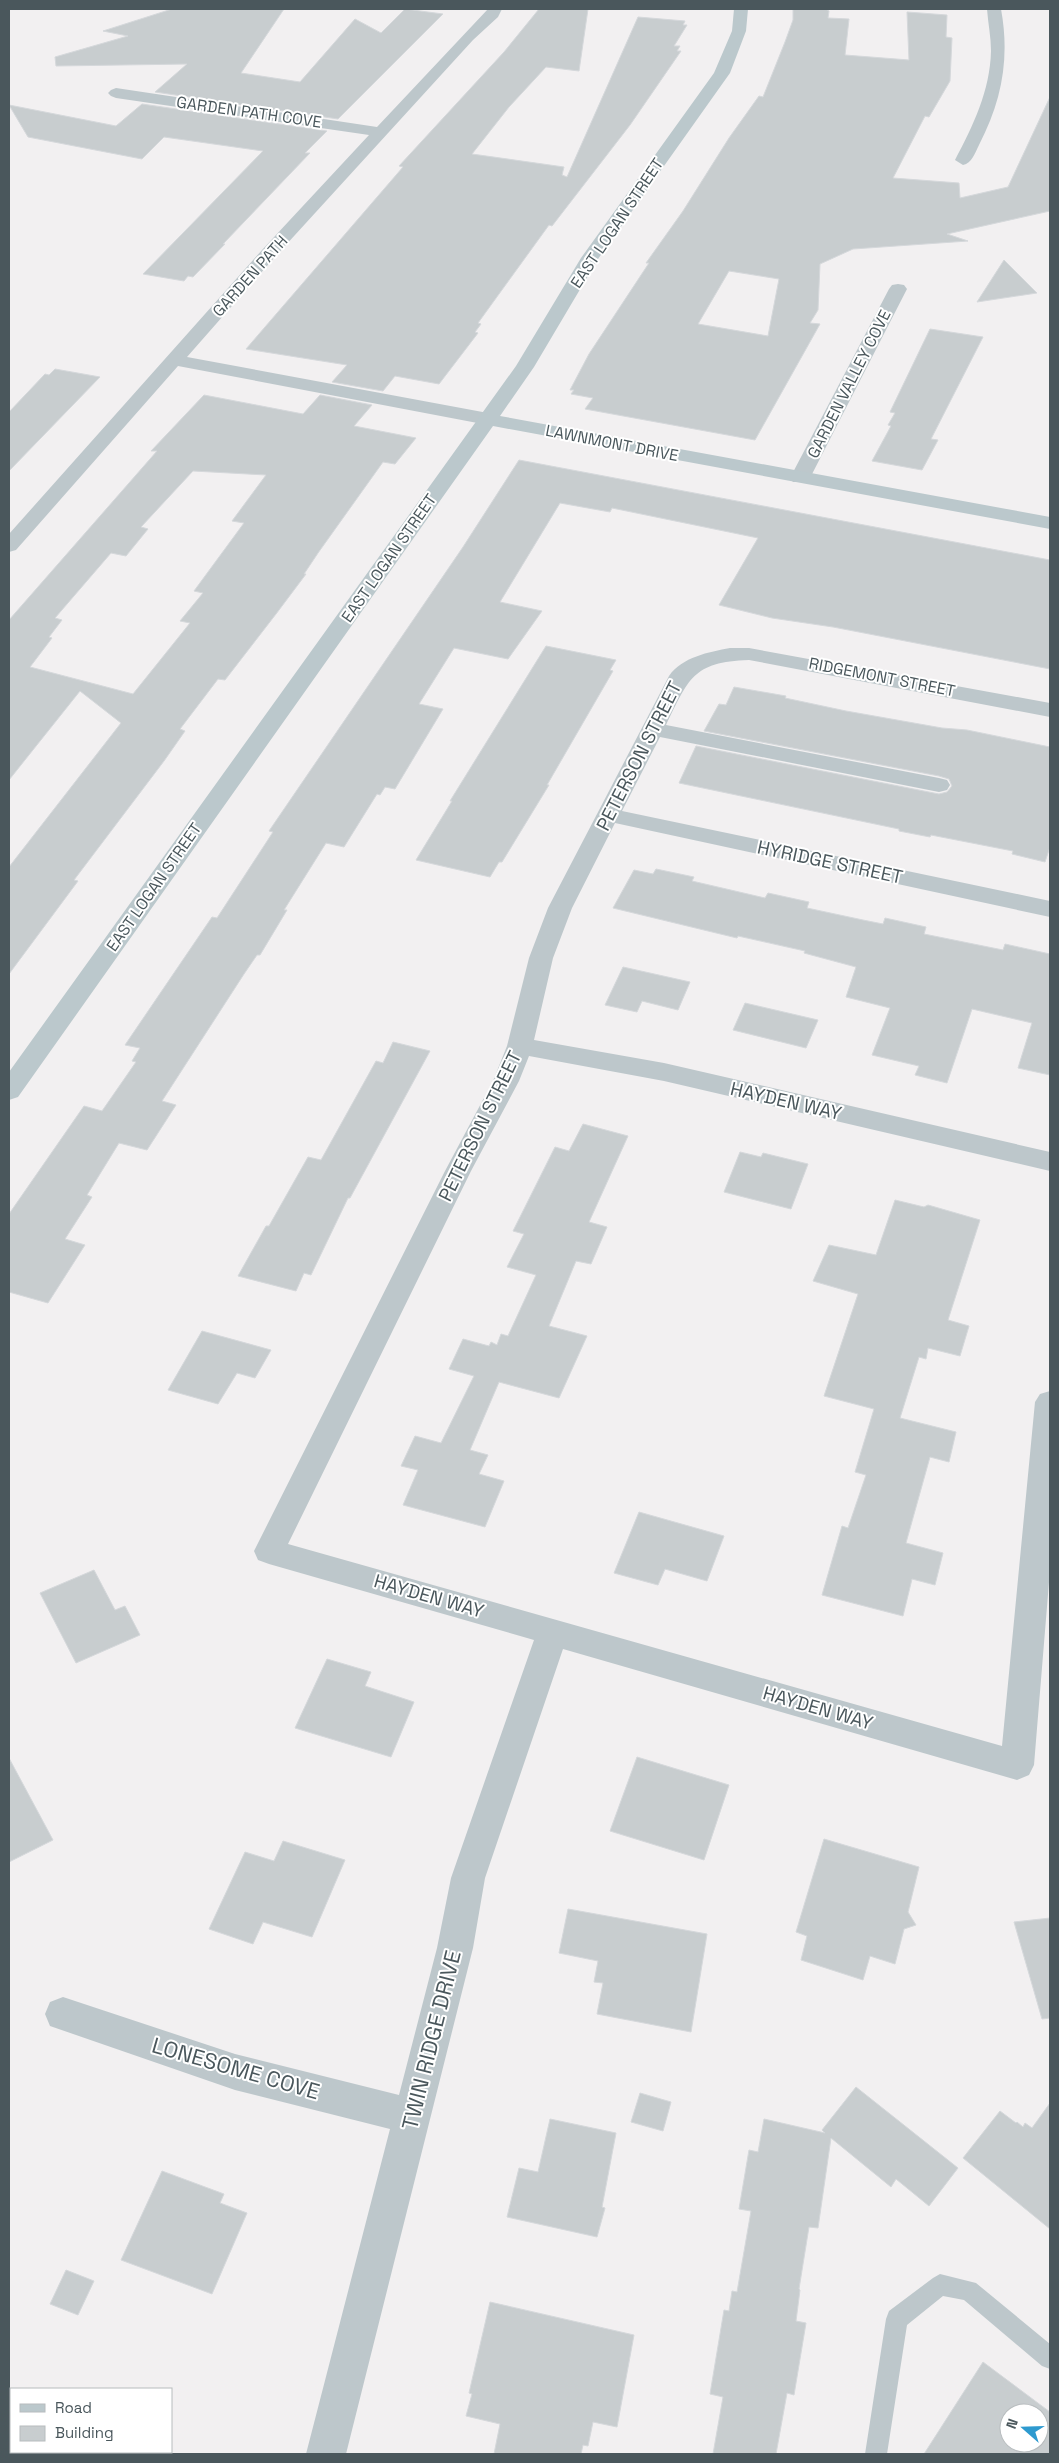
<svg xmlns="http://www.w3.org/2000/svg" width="1059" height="2463" font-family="'Space Grotesk',sans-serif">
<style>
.building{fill:#c8cdcf;stroke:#d5d8db;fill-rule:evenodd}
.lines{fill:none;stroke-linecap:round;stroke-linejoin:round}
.lane{fill:#bdc7cb;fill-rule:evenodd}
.street{fill:#bdc7cb;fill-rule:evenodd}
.secondary{fill:#bbc8cc;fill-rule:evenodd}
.labels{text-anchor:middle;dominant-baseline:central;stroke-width:4;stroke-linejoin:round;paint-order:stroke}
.far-street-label{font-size:16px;fill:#4a575c;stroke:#fff}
.street-label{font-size:19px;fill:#4a575c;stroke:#fff}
.near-street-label{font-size:22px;fill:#4a575c;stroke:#fff}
</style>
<rect width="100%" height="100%" fill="#f2f0f1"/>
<path class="building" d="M 172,9 L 284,9 L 241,73 L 300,82 L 355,19 L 381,33 L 405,9 L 443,14 L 338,119 L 155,92 L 187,64 L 56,66 L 55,57 L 128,36 L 103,31 Z
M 539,9 L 588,9 L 579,71 L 546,67 L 509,107 L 472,154 L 564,167 L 562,175 L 567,177 L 638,17 L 685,21 L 683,25 L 687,25 L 674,46 L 680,46 L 677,51 L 681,51 L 630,125 L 552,226 L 549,225 L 478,323 L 481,324 L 475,332 L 478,333 L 439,384 L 395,376 L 383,391 L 332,382 L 347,365 L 246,349 L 403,167 L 399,166 L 504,52 Z
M 793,9 L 826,9 L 829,11 L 828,18 L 849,19 L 845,55 L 909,60 L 907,12 L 947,15 L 946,37 L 952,38 L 950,81 L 929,117 L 925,116 L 893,178 L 959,183 L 960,198 L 1008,187 L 1050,97 L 1050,211 L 947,234 L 968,241 L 853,249 L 820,264 L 818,310 L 810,323 L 820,324 L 755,440 L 585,409 L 593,398 L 571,394 L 574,390 L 570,390 L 589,354 L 649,263 L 646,263 L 683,211 L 729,138 L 759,96 L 763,97 L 785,42 L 793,20 ZM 729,271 L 779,279 L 768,336 L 698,324 Z
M 142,104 L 327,131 L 305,153 L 310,153 L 223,244 L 225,244 L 193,277 L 188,276 L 184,281 L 143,274 L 263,151 L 164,137 L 142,159 L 28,137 L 9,105 L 116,126 Z
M 1004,260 L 1037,293 L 977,302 Z
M 930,329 L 983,337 L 931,439 L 938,440 L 922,470 L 872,461 L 891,426 L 888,425 L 895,413 L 890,412 Z
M 55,369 L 100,377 L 9,471 L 9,412 L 45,374 L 49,375 Z
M 204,395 L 303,414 L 320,395 L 372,405 L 354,426 L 416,438 L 395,464 L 383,462 L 318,553 L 304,574 L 306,574 L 276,614 L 225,680 L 218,679 L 180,729 L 185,731 L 164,761 L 74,880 L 78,881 L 9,974 L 9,867 L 121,723 L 80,691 L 9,780 L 9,620 L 157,451 L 151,451 ZM 193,471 L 266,475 L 232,521 L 244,523 L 194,591 L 203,593 L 180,621 L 190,623 L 133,694 L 30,667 L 52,638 L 49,637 L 62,620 L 55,618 L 111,553 L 126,556 L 148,529 L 141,527 Z
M 519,460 L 1050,560 L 1050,669 L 833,627 L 772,618 L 719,605 L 758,538 L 612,508 L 610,512 L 560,503 L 500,602 L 542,611 L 508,659 L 454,648 L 419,704 L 443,709 L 395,789 L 385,787 L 380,795 L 377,794 L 344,847 L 326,843 L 284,910 L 287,910 L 260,955 L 257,955 L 244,974 L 162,1101 L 176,1105 L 147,1150 L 119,1143 L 87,1195 L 92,1197 L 65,1239 L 85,1245 L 48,1303 L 9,1292 L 9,1214 L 84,1106 L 102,1111 L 136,1062 L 132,1061 L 140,1048 L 125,1045 L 212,917 L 217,918 L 273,832 L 269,831 L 463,547 Z
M 546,646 L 616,660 L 610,670 L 613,671 L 547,785 L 549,785 L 502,862 L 499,862 L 490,877 L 416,860 L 452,801 L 450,801 Z
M 734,687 L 786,696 L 785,698 L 846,711 L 942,728 L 967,730 L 1050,747 L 1050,847 L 1045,862 L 1012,854 L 1013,851 L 931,835 L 930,837 L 899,831 L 899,829 L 679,783 L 696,746 L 939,794 L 947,792 L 952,786 L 949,779 L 939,776 L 704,731 L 719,704 L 726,705 Z
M 656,869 L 694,877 L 692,881 L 765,898 L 768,893 L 809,902 L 807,908 L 863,920 L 883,924 L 885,918 L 926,927 L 924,934 L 1003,950 L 1005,944 L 1050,954 L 1050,1075 L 1018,1068 L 1032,1023 L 972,1009 L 947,1083 L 915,1075 L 919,1066 L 872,1055 L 890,1008 L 846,997 L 856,967 L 804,953 L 805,951 L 738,936 L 737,938 L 613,908 L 634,870 L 653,874 Z
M 623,967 L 690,982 L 678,1010 L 642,1001 L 637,1012 L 605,1005 Z
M 745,1003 L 818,1020 L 806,1048 L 733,1030 Z
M 393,1042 L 430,1051 L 350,1198 L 348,1198 L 311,1275 L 304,1273 L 296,1291 L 238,1276 L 266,1226 L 269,1226 L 308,1157 L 321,1160 L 376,1061 L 383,1063 Z
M 583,1124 L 628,1136 L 589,1222 L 607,1227 L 591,1264 L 576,1261 L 549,1326 L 587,1336 L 559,1398 L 499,1382 L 470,1450 L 488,1455 L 479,1474 L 504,1481 L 485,1527 L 403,1505 L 418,1470 L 401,1466 L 415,1436 L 441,1443 L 474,1376 L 449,1369 L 463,1339 L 489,1346 L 491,1342 L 497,1345 L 501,1334 L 508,1336 L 536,1275 L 507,1267 L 524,1234 L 513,1231 L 555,1147 L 569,1151 Z
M 740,1152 L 761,1157 L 763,1153 L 808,1164 L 791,1209 L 724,1192 Z
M 895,1200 L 924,1207 L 928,1205 L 980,1220 L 948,1320 L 969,1326 L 960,1356 L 928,1348 L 926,1359 L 919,1357 L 900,1418 L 956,1432 L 949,1462 L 930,1457 L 906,1543 L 943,1553 L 935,1585 L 912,1579 L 903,1616 L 822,1595 L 842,1526 L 848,1528 L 866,1475 L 855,1472 L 874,1409 L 824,1396 L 858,1294 L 813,1281 L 829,1245 L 876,1255 Z
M 202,1331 L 271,1350 L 255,1378 L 237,1373 L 218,1404 L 168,1390 Z
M 639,1512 L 724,1536 L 707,1581 L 665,1569 L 658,1585 L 614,1573 Z
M 94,1570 L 115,1610 L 125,1606 L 140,1635 L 76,1663 L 40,1593 Z
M 327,1659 L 371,1672 L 365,1686 L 414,1702 L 391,1757 L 295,1728 Z
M 637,1757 L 729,1785 L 704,1860 L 610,1831 Z
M 9,1758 L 53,1840 L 9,1862 Z
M 824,1839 L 919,1867 L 908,1912 L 916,1925 L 904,1929 L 895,1964 L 870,1956 L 863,1980 L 801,1960 L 807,1936 L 796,1932 Z
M 283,1841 L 345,1860 L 312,1937 L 263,1922 L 253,1944 L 209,1929 L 245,1852 L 274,1861 Z
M 568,1909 L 707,1934 L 691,2032 L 597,2014 L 603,1983 L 594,1982 L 598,1961 L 559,1953 Z
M 1050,1918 L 1050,2018 L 1042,2019 L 1014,1922 Z
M 856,2087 L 958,2168 L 929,2206 L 896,2179 L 891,2187 L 831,2138 L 818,2228 L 809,2227 L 799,2289 L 800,2290 L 796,2321 L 806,2323 L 794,2395 L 787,2393 L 776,2454 L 713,2454 L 723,2397 L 710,2394 L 724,2310 L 729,2311 L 732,2291 L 737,2292 L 751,2211 L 739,2209 L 749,2150 L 758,2152 L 764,2119 L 825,2133 L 822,2130 Z
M 640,2093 L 671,2102 L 663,2131 L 631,2122 Z
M 1050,2103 L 1050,2229 L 963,2158 L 1000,2111 L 1016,2123 L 1017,2122 L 1023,2127 L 1025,2123 L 1032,2128 Z
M 550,2119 L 616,2133 L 602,2207 L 605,2208 L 597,2237 L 507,2217 L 519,2168 L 538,2172 Z
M 162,2171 L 224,2194 L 220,2203 L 247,2213 L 212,2294 L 121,2260 Z
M 66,2270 L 94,2281 L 78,2315 L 50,2304 Z
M 490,2302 L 634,2335 L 617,2427 L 593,2422 L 588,2446 L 583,2445 L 581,2454 L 494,2454 L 500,2424 L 466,2416 L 472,2394 L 469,2393 Z
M 983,2362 L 1050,2412 L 1050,2454 L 924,2454 ZM 1009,2413 L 1039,2413 L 1039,2443 L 1009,2443 Z"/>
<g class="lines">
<path class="lane" d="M 940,2274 L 976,2283 L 1050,2344 L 1050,2369 L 1042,2366 L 964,2300 L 943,2296 L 907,2325 L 887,2454 L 865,2454 L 886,2319 L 889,2311 L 933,2278 Z"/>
<path class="street" d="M 488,9 L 502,9 L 498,17 L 473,40 L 274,258 L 187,357 L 488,413 L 495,415 L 497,419 L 495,423 L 488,425 L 178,366 L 16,550 L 9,552 L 9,534 L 262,250 L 369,135 L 116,98 L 111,96 L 108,93 L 111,90 L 116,88 L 377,127 Z
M 987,9 L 1001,9 C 1010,58 1002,101 979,145 C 975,153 972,163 963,165 L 955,160 C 973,126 990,91 991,51 C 991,37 988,23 987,9 Z
M 898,284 L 904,285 L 907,289 L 810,478 L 807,482 L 793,482 L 790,478 L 889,289 L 892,285 Z
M 730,648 L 749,648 L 1050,703 L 1050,717 L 749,660 C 692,662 689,679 666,725 L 939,778 L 947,780 L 950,785 L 947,790 L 939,792 L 660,737 L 622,811 L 1050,901 L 1050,917 L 615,823 L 572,908 L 553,958 L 534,1040 L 664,1063 L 1050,1152 L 1050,1171 L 664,1081 L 529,1056 L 519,1081 L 471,1171 L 288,1544 L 1002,1746 L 1035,1402 L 1040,1394 L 1050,1391 L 1050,1570 L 1034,1765 L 1029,1775 L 1017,1780 L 563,1649 L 485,1878 L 473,1948 L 346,2454 L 306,2454 L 390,2129 L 235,2090 L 50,2026 L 45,2014 L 50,2002 L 63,1997 L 235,2054 L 399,2095 L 437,1948 L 451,1878 L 534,1640 L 269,1564 L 258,1560 L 254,1551 L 445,1171 L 493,1081 L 507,1046 L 529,958 L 548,908 L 669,676 C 682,657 709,652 730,648 Z"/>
<path class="secondary" d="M 734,9 L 748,9 L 746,31 L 730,73 L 598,259 L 534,367 L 500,416 L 1050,517 L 1050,529 L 493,426 L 18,1097 L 9,1100 L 9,1072 L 516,366 L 581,258 L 714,73 L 732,31 Z"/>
</g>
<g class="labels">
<g class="far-street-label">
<text transform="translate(249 112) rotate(8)">GARDEN PATH COVE</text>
<text transform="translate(617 223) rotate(-56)">EAST LOGAN STREET</text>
<text transform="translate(250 276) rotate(-48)">GARDEN PATH</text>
<text transform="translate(849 384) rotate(-63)">GARDEN VALLEY COVE</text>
<text transform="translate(612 443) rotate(11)">LAWNMONT DRIVE</text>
<text transform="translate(389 558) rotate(-55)">EAST LOGAN STREET</text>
<text transform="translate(882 677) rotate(11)">RIDGEMONT STREET</text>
<text transform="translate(154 887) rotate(-55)">EAST LOGAN STREET</text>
</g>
<g class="street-label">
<text transform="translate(639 756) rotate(-63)">PETERSON STREET</text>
<text transform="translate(830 862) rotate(12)">HYRIDGE STREET</text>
<text transform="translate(786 1101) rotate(13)">HAYDEN WAY</text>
<text transform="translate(480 1126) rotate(-64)">PETERSON STREET</text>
<text transform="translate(429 1596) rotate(16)">HAYDEN WAY</text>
<text transform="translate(818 1708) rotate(16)">HAYDEN WAY</text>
</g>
<g class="near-street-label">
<text transform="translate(431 2040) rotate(-76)">TWIN RIDGE DRIVE</text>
<text transform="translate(236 2068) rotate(16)">LONESOME COVE</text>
</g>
</g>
<rect width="1059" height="2463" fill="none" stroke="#4a575c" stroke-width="20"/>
<rect x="10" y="2388" width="162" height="65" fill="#ffffff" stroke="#b7bcbe"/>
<rect x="20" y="2404" width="25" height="8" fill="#bbc8cc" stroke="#b7bcbe"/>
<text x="55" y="2413" font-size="15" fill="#4a575c">Road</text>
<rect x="20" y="2426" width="25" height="15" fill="#c8cdcf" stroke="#b7bcbe"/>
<text x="55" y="2438" font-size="15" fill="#4a575c">Building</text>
<g transform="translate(1024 2428) rotate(290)"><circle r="24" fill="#ffffff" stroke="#b7bcbe"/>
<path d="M0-4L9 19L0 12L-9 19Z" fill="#2e9acf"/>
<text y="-8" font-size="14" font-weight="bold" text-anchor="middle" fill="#4a575c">N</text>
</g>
</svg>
